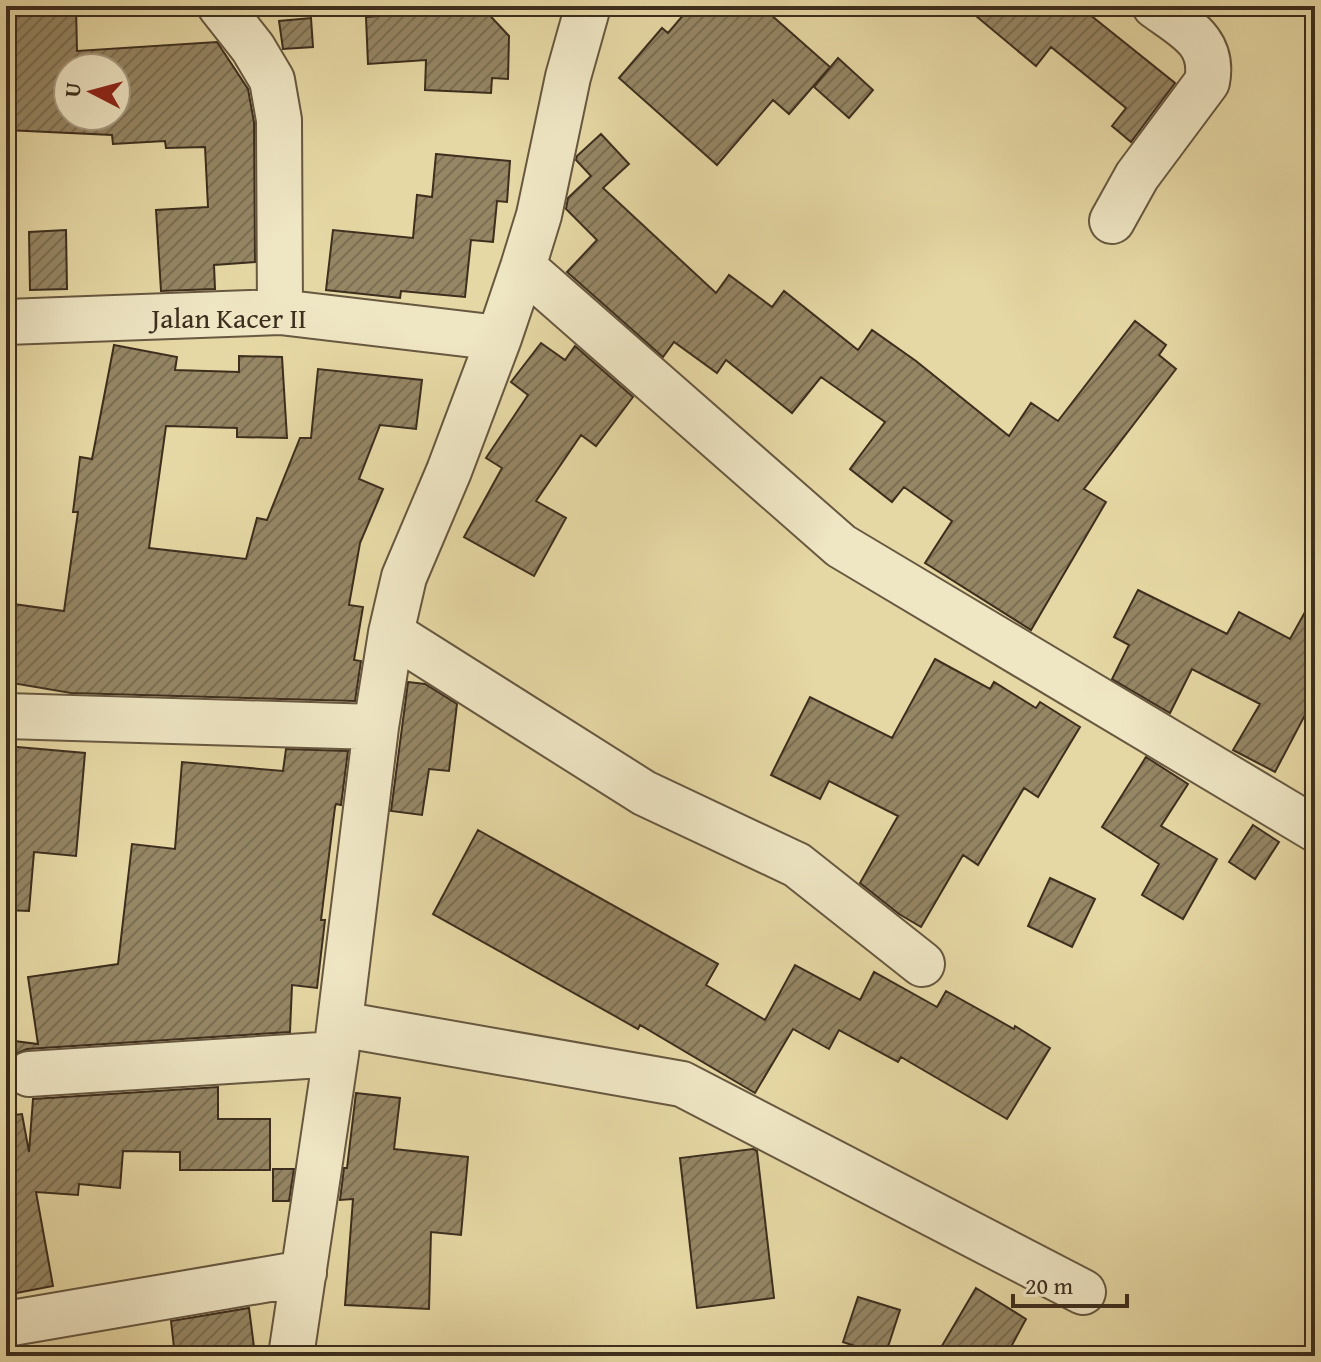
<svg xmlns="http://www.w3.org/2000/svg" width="1321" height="1362" font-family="'Gentium Book Plus',serif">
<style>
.building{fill:url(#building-hatch);stroke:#3d2e1e;stroke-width:2;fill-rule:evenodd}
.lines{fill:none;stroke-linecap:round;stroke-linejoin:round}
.minor-casing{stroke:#675840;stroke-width:48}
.minor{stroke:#efe6c4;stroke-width:44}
.labels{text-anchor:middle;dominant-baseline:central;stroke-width:6;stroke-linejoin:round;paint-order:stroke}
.street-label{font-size:28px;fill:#3d2e1e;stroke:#efe6c4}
</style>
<defs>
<pattern id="building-hatch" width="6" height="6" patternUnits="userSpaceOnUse" patternTransform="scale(2)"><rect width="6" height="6" fill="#958664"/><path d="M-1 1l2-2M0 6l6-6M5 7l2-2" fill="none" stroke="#7b6e52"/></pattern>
</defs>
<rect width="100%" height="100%" fill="#e6d8a4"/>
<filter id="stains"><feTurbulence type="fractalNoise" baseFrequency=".0025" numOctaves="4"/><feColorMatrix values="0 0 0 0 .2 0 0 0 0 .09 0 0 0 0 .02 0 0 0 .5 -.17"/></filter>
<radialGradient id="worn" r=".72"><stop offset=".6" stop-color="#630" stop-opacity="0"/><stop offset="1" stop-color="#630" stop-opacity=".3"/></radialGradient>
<path class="building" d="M 6,6 L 76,6 L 77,51 L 217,42 L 248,89 L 254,122 L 255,262 L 214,265 L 215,289 L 161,291 L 156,210 L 208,207 L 205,147 L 166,148 L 165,141 L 113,144 L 112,135 L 6,130 ZM 68,68 L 116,68 L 116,116 L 68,116 Z
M 394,6 L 481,6 L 509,36 L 508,79 L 492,78 L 491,93 L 425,90 L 426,60 L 368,64 L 366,17 L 393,15 Z
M 691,6 L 761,6 L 830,67 L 789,114 L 773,100 L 717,165 L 619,78 L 662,28 L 668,33 Z
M 964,6 L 1079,6 L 1175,83 L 1131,142 L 1112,126 L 1126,108 L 1051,47 L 1036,66 Z
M 311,18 L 313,47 L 283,49 L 279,21 Z
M 838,58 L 873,90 L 849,118 L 814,87 Z
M 601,134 L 629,164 L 603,188 L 716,293 L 729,275 L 772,307 L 784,291 L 858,350 L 872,330 L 916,361 L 1009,436 L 1031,403 L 1058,421 L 1135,321 L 1166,345 L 1159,355 L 1176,369 L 1084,489 L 1106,502 L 1031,630 L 925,563 L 952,521 L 904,487 L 892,502 L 850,469 L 885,422 L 821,377 L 792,413 L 726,360 L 717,373 L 674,342 L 663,357 L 567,272 L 597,240 L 566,209 L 568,198 L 591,176 L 576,160 L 577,156 Z
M 436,154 L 510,161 L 507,202 L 497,201 L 493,242 L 471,240 L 465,297 L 401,291 L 400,298 L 326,290 L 333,230 L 413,238 L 417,195 L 432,197 Z
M 66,230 L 67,289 L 30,290 L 29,232 Z
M 541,343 L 565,360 L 575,346 L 633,397 L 596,446 L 581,435 L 536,501 L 566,518 L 534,576 L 464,537 L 502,468 L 486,458 L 528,395 L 511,382 Z
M 114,345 L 177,357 L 175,370 L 239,372 L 239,356 L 282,357 L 287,438 L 237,437 L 237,428 L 166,426 L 149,548 L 246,559 L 257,518 L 267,520 L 300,438 L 311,438 L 318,369 L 422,380 L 416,429 L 380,425 L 359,479 L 383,489 L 360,543 L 349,605 L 363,607 L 354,660 L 361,661 L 355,701 L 71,693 L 6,682 L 6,603 L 64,611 L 78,512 L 73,512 L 80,457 L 92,459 Z
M 1138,590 L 1227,634 L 1239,612 L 1290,639 L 1315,594 L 1315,696 L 1275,772 L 1233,750 L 1260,704 L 1192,669 L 1170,713 L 1112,679 L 1129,645 L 1114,637 Z
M 935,659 L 990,689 L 994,682 L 1036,708 L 1040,702 L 1080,727 L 1038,797 L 1024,788 L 978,865 L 963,855 L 921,927 L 899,914 L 860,883 L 898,816 L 829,781 L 820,799 L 771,775 L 810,697 L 892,738 Z
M 408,682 L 425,684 L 457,704 L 449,771 L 429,769 L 422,815 L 391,811 Z
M 6,746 L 85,753 L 76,856 L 34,852 L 29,911 L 6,910 Z
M 286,749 L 348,751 L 341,805 L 336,804 L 335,807 L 321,920 L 325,920 L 317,988 L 292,985 L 290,1032 L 27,1049 L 15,1054 L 6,1065 L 6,1040 L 38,1044 L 28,977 L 118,964 L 132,844 L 175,849 L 182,762 L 283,771 Z
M 1146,757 L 1188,784 L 1161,826 L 1217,859 L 1183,919 L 1142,895 L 1159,864 L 1102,827 Z
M 1253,825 L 1279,842 L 1255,879 L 1229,862 Z
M 478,830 L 718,964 L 706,985 L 765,1020 L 795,965 L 860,1000 L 874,972 L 937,1007 L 946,991 L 1014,1029 L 1015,1026 L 1050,1048 L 1007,1119 L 901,1057 L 898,1062 L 839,1030 L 829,1049 L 793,1029 L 755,1093 L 640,1025 L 638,1029 L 433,914 Z
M 1050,878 L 1095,899 L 1072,947 L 1028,926 Z
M 218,1087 L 218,1119 L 270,1119 L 270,1170 L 180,1170 L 180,1152 L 123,1151 L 120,1188 L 79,1184 L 78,1195 L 36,1192 L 53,1286 L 6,1295 L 6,1116 L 22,1114 L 29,1152 L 33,1099 Z
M 356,1093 L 400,1098 L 394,1149 L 468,1157 L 461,1235 L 431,1232 L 429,1309 L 345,1305 L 353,1199 L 340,1200 L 344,1168 L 347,1168 Z
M 753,1149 L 757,1151 L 774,1298 L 697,1308 L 680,1158 Z
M 273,1169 L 294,1169 L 289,1201 L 273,1201 Z
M 976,1288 L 1026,1319 L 1006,1356 L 936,1356 Z
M 858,1297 L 900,1310 L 885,1356 L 843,1342 Z
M 249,1308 L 254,1347 L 175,1356 L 171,1321 Z"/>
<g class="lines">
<g class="minor-casing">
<path id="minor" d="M 220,6 L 253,48 L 272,80 L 279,120 L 280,312
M 1112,221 L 1137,176 L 1207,82 C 1215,41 1185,28 1155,6
M 523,267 L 841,546 L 1315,829
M 6,322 L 280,312 L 499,338
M 391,633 L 644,793 L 797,865 L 922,964
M 6,716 L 376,727
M 340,1024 L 682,1084 L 1083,1292
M 29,1074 L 336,1054
M 6,1324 L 304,1273
M 291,1356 L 336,1054 L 376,727 L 391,633 L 404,577 L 449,471 L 499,338 L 523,267 L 539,215 L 568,77 L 588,6"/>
</g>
<use href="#minor" class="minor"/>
</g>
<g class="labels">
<g class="street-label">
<text x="229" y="317">Jalan Kacer II</text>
</g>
</g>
<rect width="1321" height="1362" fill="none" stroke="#e6d8a4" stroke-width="32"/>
<rect x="8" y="8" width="1305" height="1346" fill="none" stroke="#3d2e1e" stroke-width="4"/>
<rect x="16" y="16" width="1289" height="1330" fill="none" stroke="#3d2e1e" stroke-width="2"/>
<g transform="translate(92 92) rotate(276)"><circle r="38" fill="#efe6c4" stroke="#a89c82" stroke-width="2"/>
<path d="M0-6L14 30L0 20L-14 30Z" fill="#8f2418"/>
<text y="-12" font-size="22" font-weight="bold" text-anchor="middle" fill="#3d2e1e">U</text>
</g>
<path d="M1013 1294v12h114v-12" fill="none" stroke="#3d2e1e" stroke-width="4"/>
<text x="1025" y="1294" font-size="24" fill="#3d2e1e" stroke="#efe6c4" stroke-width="6" paint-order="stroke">20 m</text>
<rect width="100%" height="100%" filter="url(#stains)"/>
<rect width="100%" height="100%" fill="url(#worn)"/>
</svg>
